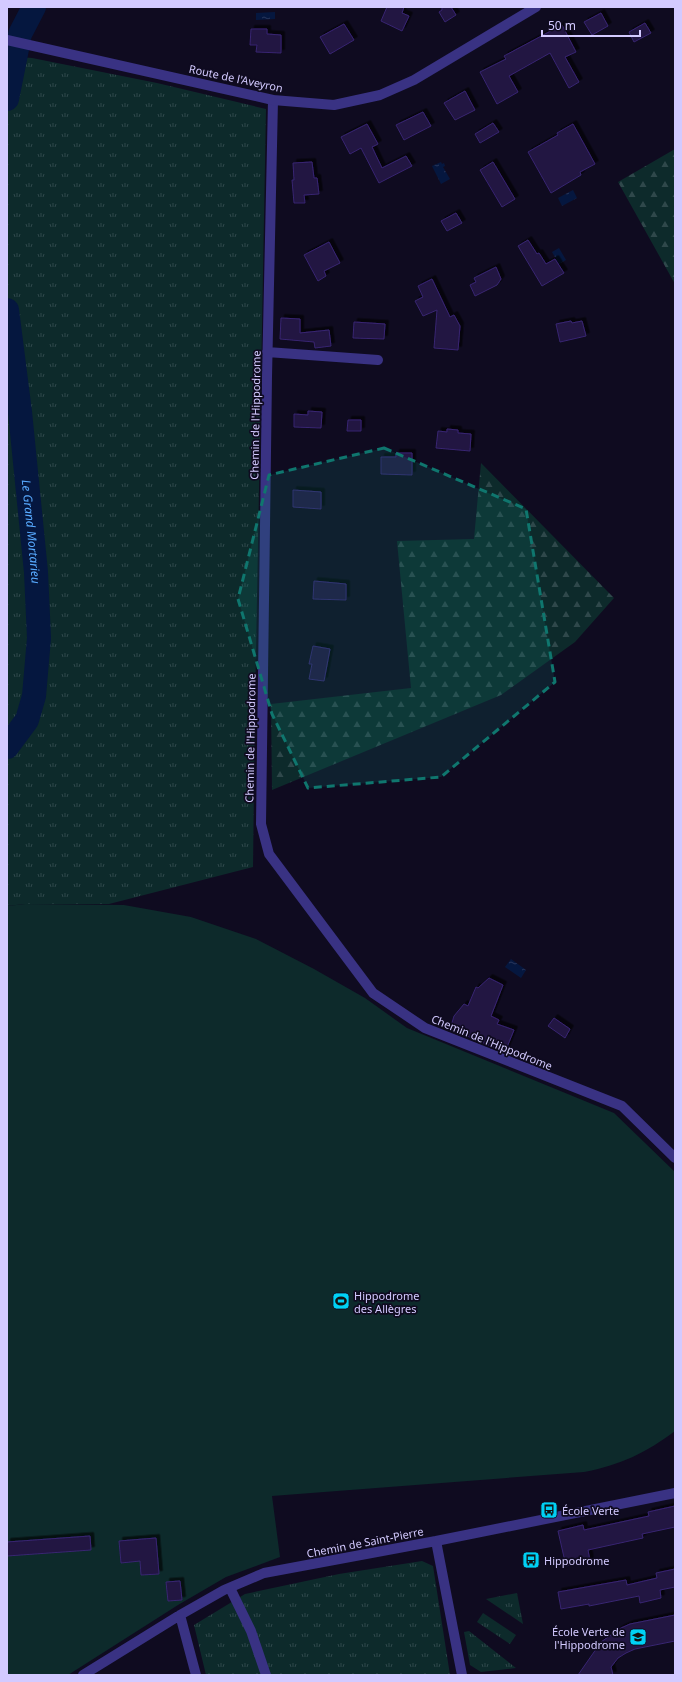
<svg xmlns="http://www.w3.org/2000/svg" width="682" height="1682" font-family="'Noto Sans',sans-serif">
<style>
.grass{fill:url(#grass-tufts)}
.forest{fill:url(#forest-firs)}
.garden{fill:#0d2a2b}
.water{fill:url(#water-ripples)}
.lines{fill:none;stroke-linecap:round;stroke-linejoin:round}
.river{stroke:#05173f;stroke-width:24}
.building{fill:#211543;stroke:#382571;filter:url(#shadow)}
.minor{stroke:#393283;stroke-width:10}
.tertiary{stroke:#393283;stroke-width:10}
.marked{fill:#0f766e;fill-opacity:0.2;stroke:#0f766e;stroke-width:3;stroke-dasharray:8 5;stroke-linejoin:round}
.labels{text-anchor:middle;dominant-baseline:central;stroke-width:3.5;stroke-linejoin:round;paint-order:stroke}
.street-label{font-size:11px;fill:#d3caff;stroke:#0f0b20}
.poi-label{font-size:11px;fill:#d3caff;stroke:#0f0b20;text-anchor:start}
.water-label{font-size:12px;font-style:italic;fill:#58aaff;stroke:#0f0b20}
</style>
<defs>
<pattern id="grass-tufts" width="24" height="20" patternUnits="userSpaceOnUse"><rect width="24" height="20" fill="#0d2a2b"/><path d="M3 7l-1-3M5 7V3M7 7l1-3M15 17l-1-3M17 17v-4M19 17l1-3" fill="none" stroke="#2f484b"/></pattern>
<pattern id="forest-firs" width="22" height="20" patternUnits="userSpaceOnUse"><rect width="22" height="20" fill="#0d2a2b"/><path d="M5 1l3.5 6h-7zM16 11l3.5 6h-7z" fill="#2f484b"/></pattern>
<pattern id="water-ripples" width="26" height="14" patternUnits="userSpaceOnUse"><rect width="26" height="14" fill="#05173f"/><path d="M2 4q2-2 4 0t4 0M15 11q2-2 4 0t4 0" fill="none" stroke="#29375c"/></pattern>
<filter id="shadow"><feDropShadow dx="3.5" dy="-3.5" stdDeviation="0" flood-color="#0009"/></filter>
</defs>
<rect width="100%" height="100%" fill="#0f0b20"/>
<path class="grass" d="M 7,56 L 32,58 L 157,83 L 266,109 L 255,706 L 253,867 L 109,904 L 25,904 L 7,906 Z
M 422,1561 L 433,1566 L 450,1675 L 206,1675 L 194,1625 L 245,1594 L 339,1574 Z
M 517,1593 L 523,1624 L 486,1599 Z
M 483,1613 L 516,1635 L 510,1644 L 477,1622 Z
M 469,1631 L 516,1668 L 481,1672 L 470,1665 L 464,1632 Z"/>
<path class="forest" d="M 675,149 L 675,284 L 618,182 Z
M 481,463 L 614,598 L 575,642 L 501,695 L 272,790 L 271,704 L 411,688 L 397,541 L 474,539 Z"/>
<path class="garden" d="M 25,904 L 124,905 L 191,917 L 256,939 L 314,969 L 365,998 L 407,1028 L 614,1113 L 675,1172 L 675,1431 C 646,1453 620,1465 584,1472 L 272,1496 L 280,1557 L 226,1577 L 178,1605 L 68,1675 L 7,1675 L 7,906 Z"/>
<path class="water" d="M 275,12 L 275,19 L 256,20 L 256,13 Z
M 441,162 L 442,164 L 444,163 L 445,166 L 443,167 L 450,179 L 441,184 L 432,166 Z
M 573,190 L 577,198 L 562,206 L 558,198 Z
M 559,248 L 566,260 L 559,264 L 552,252 Z
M 511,959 L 526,970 L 521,978 L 505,967 Z"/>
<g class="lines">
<g class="river">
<path d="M 7,99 L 20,34 L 34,7"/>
<path id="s1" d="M 7,310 L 20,412 L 36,572 L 39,638 L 34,696 L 27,720 L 7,747"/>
</g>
</g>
<path class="building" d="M 387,7 L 404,7 L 402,13 L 409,16 L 402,31 L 381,21 Z
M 442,7 L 451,7 L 456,15 L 445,22 L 439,12 L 442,10 Z
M 601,13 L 608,26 L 592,35 L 584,22 Z
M 645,23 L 651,33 L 634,42 L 629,32 Z
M 344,24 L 354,40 L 330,54 L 320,37 Z
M 562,25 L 576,52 L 565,57 L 579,82 L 569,88 L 550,53 L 509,76 L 518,92 L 497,104 L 480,72 L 506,59 L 504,56 Z
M 251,29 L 267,29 L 267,34 L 281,35 L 281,53 L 256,52 L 257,45 L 250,45 Z
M 465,91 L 475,110 L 455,120 L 444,103 Z
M 423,112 L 431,126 L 404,140 L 396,125 Z
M 493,123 L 499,132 L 480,143 L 475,134 Z
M 367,124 L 378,144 L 372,147 L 382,168 L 406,156 L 412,166 L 379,183 L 361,148 L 350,154 L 341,137 Z
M 573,124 L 595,164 L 580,172 L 581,175 L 551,193 L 528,152 L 558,135 L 557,133 Z
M 312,162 L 314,178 L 317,178 L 319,194 L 304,195 L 305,203 L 294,203 L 292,180 L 294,180 L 293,163 Z
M 493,162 L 515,199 L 502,207 L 480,170 Z
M 456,213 L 462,223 L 447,231 L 441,221 Z
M 528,240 L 537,254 L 539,253 L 546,264 L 555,259 L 564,273 L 542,286 L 518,246 Z
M 329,242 L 340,263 L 324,271 L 326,276 L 318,281 L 304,255 Z
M 496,267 L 501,279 L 497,285 L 475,296 L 470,285 L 476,282 L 474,278 Z
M 432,279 L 450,317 L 454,315 L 460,326 L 458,350 L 434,348 L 437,310 L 423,316 L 415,301 L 423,297 L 418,286 Z
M 281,318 L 300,319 L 300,333 L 329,330 L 331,346 L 315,348 L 314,342 L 280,339 Z
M 571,321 L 572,323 L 582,321 L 586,336 L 560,342 L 556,324 Z
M 354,322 L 385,324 L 384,339 L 353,338 Z
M 308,411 L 322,412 L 321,428 L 294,427 L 294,414 L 308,415 Z
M 348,420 L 361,420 L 361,431 L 347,431 Z
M 447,429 L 458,430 L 458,433 L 471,434 L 470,451 L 436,448 L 438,431 L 447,432 Z
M 396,453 L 412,453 L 412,475 L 381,474 L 381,457 L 396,457 Z
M 293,490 L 321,492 L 321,509 L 293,507 Z
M 314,581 L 346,584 L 346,600 L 313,599 Z
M 313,646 L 330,649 L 324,681 L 309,679 L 312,664 L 309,664 Z
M 489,978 L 503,985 L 491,1016 L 499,1020 L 497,1024 L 514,1030 L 505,1052 L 460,1033 L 462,1030 L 451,1026 L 454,1016 L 464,1004 L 468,1006 L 476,987 L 478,988 Z
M 554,1018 L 570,1029 L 565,1038 L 548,1026 Z
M 675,1506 L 675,1527 L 642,1534 L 643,1538 L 588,1550 L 590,1561 L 566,1566 L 558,1531 L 583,1525 L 584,1530 L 649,1516 L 648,1512 Z
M 90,1536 L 91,1550 L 7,1556 L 7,1542 Z
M 156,1538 L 159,1574 L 141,1575 L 140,1561 L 121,1563 L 119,1541 Z
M 675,1569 L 675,1587 L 660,1590 L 661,1598 L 640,1603 L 639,1596 L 589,1606 L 589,1604 L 561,1609 L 558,1592 L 626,1580 L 627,1585 L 657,1578 L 656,1573 Z
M 180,1581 L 182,1600 L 168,1601 L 166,1582 Z
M 675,1615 L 675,1641 L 635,1649 L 626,1653 L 618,1658 L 611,1667 L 613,1675 L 578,1675 L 601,1642 L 621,1628 L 630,1624 Z"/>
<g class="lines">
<path class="minor" d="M 273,100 L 267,377 L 261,824 L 269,854 L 373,993 L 425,1028 L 622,1106 L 675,1158
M 267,352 L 378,360
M 436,1541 L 462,1675
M 230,1588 L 251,1631 L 266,1675
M 180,1615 L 196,1675
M 83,1675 L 180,1615 L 224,1590 L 264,1573 L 436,1541 L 675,1493"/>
<path class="tertiary" d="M 7,40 L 273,100 L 334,105 L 380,95 L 414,80 L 536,7"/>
</g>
<path class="marked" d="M 384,448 L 526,509 L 555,682 L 441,777 L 308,788 L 272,714 L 238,599 L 269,475 Z"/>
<defs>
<g id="stadium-square" transform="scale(0.9)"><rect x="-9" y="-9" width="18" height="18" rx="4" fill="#00d1f5" stroke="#0f0b20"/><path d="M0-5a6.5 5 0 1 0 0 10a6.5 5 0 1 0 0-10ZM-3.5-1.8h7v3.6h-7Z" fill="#111"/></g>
<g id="bus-square" transform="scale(0.9)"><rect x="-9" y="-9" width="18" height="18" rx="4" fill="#00d1f5" stroke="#0f0b20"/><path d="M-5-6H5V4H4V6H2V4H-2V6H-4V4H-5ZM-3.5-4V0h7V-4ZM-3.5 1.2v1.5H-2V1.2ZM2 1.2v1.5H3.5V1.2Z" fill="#111"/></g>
<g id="school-square" transform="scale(0.9)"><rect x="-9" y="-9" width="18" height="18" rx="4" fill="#00d1f5" stroke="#0f0b20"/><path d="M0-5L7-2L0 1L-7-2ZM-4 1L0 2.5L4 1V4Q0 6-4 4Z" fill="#111"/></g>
</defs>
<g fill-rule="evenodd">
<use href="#stadium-square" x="341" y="1301"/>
<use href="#bus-square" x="549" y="1510"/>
<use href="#bus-square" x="531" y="1560"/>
<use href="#school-square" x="638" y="1637"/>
</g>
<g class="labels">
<g class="street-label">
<text transform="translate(236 78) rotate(12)">Route de l'Aveyron</text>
<text transform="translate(255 415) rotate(-89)">Chemin de l'Hippodrome</text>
<text transform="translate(250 738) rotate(-89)">Chemin de l'Hippodrome</text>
<text transform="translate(492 1042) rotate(22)">Chemin de l'Hippodrome</text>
<text transform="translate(365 1542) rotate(-11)">Chemin de Saint-Pierre</text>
</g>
<g class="poi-label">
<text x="354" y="1295">Hippodrome<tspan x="354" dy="13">des Allègres</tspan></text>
<text x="562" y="1510">École Verte</text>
<text x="544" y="1560">Hippodrome</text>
<text x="625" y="1631" text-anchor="end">École Verte de<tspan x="625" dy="13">l'Hippodrome</tspan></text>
</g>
<g class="water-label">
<text stroke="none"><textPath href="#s1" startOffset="223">Le Grand Mortarieu</textPath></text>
</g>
</g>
<rect width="682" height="1682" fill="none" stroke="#d3caff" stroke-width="16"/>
<path d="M542 30v6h98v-6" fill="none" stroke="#d3caff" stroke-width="2"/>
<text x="548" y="30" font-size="12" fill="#d3caff" stroke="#0f0b20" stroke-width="3" paint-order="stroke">50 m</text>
</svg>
